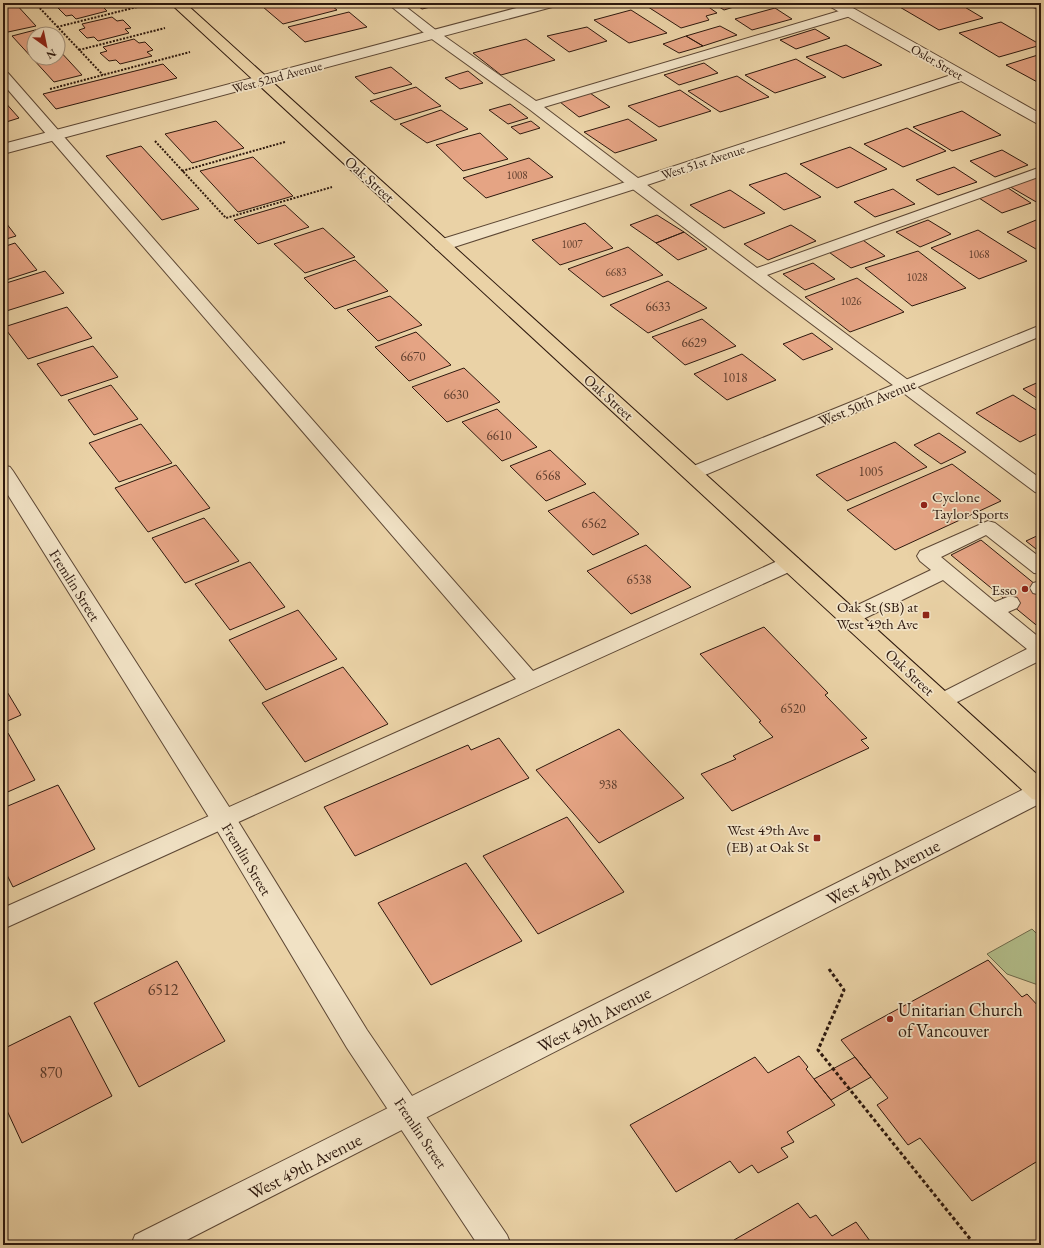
<svg xmlns="http://www.w3.org/2000/svg" width="1044" height="1248" font-family="'EB Garamond',serif">
<style>
.green{fill:#b2bd8a;stroke:#706b4c}
.building{fill:#e5a484;stroke:#2e190e}
.lines{fill:none;stroke-linecap:round;stroke-linejoin:round}
.service-casing{stroke:#5d4734;stroke-width:2}
.minor-casing{stroke:#5d4734;stroke-width:2}
.tertiary-casing{stroke:#5d4734;stroke-width:2}
.primary-casing{stroke:#2e190e;stroke-width:2}
.path-far1{stroke:#2e190e;stroke-width:2;stroke-dasharray:2 1.5;stroke-linecap:butt}
.path{stroke:#2e190e;stroke-width:3;stroke-dasharray:3.5 2.5;stroke-linecap:butt}
.service{fill:#f1e2c5;fill-rule:evenodd}
.minor{fill:#f1e2c5;fill-rule:evenodd}
.tertiary{fill:#f1e2c5;fill-rule:evenodd}
.primary{fill:#ead2a6;fill-rule:evenodd}
.poi-dot{fill:#8f2418;stroke:#f1e2c5;stroke-width:1.5}
.labels{text-anchor:middle;dominant-baseline:central;stroke-width:3.5;stroke-linejoin:round;paint-order:stroke}
.far-number-label{font-size:11px;fill:#5c3c2c}
.far-street-label{font-size:13px;fill:#2e190e;stroke:#f1e2c5}
.number-label{font-size:13px;fill:#5c3c2c}
.street-label{font-size:15px;fill:#2e190e;stroke:#f1e2c5}
.poi-label{font-size:15px;fill:#2e190e;stroke:#f1e2c5;text-anchor:end}
.near-number-label{font-size:16px;fill:#5c3c2c}
.near-street-label{font-size:18px;fill:#2e190e;stroke:#f1e2c5}
.near-poi-label{font-size:18px;fill:#2e190e;stroke:#f1e2c5;text-anchor:start}
</style>
<rect width="100%" height="100%" fill="#ead2a6"/>
<filter id="stains"><feTurbulence type="fractalNoise" baseFrequency=".005" numOctaves="4"/><feColorMatrix values="0 0 0 0 .2 0 0 0 0 .09 0 0 0 0 .02 0 0 0 .5 -.17"/></filter>
<radialGradient id="worn" r=".72"><stop offset=".6" stop-color="#630" stop-opacity="0"/><stop offset="1" stop-color="#630" stop-opacity=".3"/></radialGradient>
<path class="green" d="M 1032,929 L 1041,938 L 1041,986 L 1007,974 L 987,954 Z"/>
<path class="building" d="M 3,3 L 15,3 L 36,26 L 8,32 L 3,27 Z
M 61,3 L 105,3 L 108,6 L 103,7 L 107,11 L 76,19 L 72,15 L 66,16 L 58,8 L 64,7 Z
M 278,3 L 328,3 L 337,10 L 283,24 L 263,7 Z
M 413,3 L 447,3 L 422,9 Z
M 652,3 L 703,3 L 717,13 L 706,16 L 709,20 L 681,28 L 645,5 Z
M 713,3 L 747,3 L 724,10 Z
M 910,3 L 958,3 L 983,18 L 939,30 L 898,6 Z
M 775,8 L 792,19 L 752,30 L 735,19 Z
M 631,10 L 667,33 L 629,43 L 594,20 Z
M 349,12 L 367,27 L 305,42 L 288,27 Z
M 112,17 L 117,21 L 123,20 L 131,28 L 125,29 L 129,33 L 98,41 L 94,37 L 87,38 L 79,30 L 85,28 L 82,24 Z
M 1001,22 L 1041,45 L 999,57 L 959,33 Z
M 720,26 L 737,35 L 703,46 L 686,36 Z
M 587,27 L 607,41 L 569,52 L 547,36 Z
M 39,29 L 43,34 L 34,34 L 34,58 L 58,58 L 58,49 L 82,75 L 54,82 L 12,36 Z
M 815,29 L 830,38 L 796,49 L 780,40 Z
M 686,36 L 703,46 L 679,53 L 663,44 Z
M 134,39 L 139,43 L 145,42 L 153,50 L 147,52 L 152,56 L 120,64 L 116,60 L 109,61 L 100,53 L 107,51 L 103,47 Z
M 526,39 L 555,60 L 501,75 L 473,53 Z
M 846,45 L 882,65 L 843,78 L 806,57 Z
M 1041,54 L 1041,84 L 1006,65 Z
M 796,59 L 826,77 L 775,93 L 745,75 Z
M 704,63 L 718,73 L 679,85 L 664,75 Z
M 163,64 L 177,78 L 56,109 L 43,94 Z
M 391,67 L 412,84 L 374,94 L 355,77 Z
M 468,71 L 483,83 L 460,89 L 445,78 Z
M 737,76 L 769,97 L 720,112 L 688,91 Z
M 416,87 L 441,106 L 395,120 L 370,101 Z
M 680,90 L 711,111 L 659,127 L 628,106 Z
M 590,93 L 610,107 L 579,117 L 560,102 Z
M 3,100 L 19,118 L 3,123 Z
M 510,104 L 528,118 L 508,124 L 489,110 Z
M 441,110 L 468,129 L 427,143 L 400,124 Z
M 962,111 L 1001,135 L 952,151 L 913,127 Z
M 628,119 L 657,140 L 615,153 L 584,132 Z
M 216,121 L 244,148 L 192,163 L 165,134 Z
M 531,121 L 540,128 L 520,134 L 511,127 Z
M 907,128 L 946,151 L 903,167 L 864,144 Z
M 480,133 L 508,159 L 463,171 L 436,145 Z
M 141,146 L 199,209 L 162,220 L 106,156 Z
M 850,147 L 887,169 L 837,188 L 800,164 Z
M 1002,150 L 1028,165 L 995,177 L 970,161 Z
M 253,157 L 293,196 L 238,212 L 200,171 Z
M 529,158 L 553,177 L 486,198 L 463,178 Z
M 954,167 L 977,182 L 938,195 L 916,180 Z
M 1041,172 L 1041,202 L 1038,203 L 1007,185 Z
M 786,173 L 821,197 L 784,210 L 749,185 Z
M 1008,188 L 1031,203 L 1002,213 L 979,198 Z
M 893,189 L 915,204 L 875,217 L 854,202 Z
M 730,190 L 765,213 L 724,228 L 690,205 Z
M 285,205 L 309,227 L 258,244 L 234,220 Z
M 657,215 L 684,232 L 656,243 L 630,225 Z
M 1041,218 L 1041,252 L 1007,232 Z
M 3,219 L 16,236 L 3,240 Z
M 928,220 L 951,234 L 920,247 L 896,232 Z
M 585,223 L 613,248 L 560,265 L 532,240 Z
M 791,225 L 816,241 L 768,260 L 744,244 Z
M 323,228 L 355,257 L 305,273 L 274,244 Z
M 978,230 L 1027,261 L 979,279 L 931,248 Z
M 684,232 L 707,249 L 678,260 L 656,243 Z
M 860,238 L 885,256 L 851,268 L 826,250 Z
M 15,243 L 37,270 L 3,281 L 3,247 Z
M 628,247 L 663,275 L 603,297 L 568,269 Z
M 918,251 L 966,288 L 912,306 L 865,268 Z
M 355,260 L 388,291 L 335,309 L 304,278 Z
M 813,263 L 835,279 L 805,290 L 783,274 Z
M 45,271 L 64,293 L 3,312 L 3,284 Z
M 857,278 L 904,312 L 850,332 L 805,297 Z
M 668,281 L 707,308 L 648,333 L 610,305 Z
M 390,296 L 422,325 L 378,341 L 347,310 Z
M 67,307 L 92,338 L 28,359 L 4,327 Z
M 702,319 L 736,346 L 685,365 L 652,337 Z
M 416,332 L 451,365 L 409,381 L 375,347 Z
M 812,333 L 833,349 L 803,360 L 783,344 Z
M 93,346 L 118,377 L 61,396 L 37,364 Z
M 742,354 L 776,380 L 727,400 L 694,374 Z
M 464,368 L 500,402 L 447,422 L 412,387 Z
M 1041,381 L 1041,401 L 1023,389 Z
M 111,385 L 138,419 L 94,435 L 68,400 Z
M 1013,395 L 1041,413 L 1041,432 L 1020,442 L 976,413 Z
M 497,409 L 537,447 L 502,461 L 462,422 Z
M 141,424 L 172,463 L 119,482 L 89,443 Z
M 939,433 L 966,452 L 941,464 L 914,445 Z
M 895,442 L 927,467 L 847,501 L 816,475 Z
M 550,450 L 586,484 L 546,501 L 510,466 Z
M 952,464 L 1001,501 L 895,550 L 847,510 Z
M 176,465 L 210,508 L 148,532 L 115,488 Z
M 594,492 L 639,534 L 593,555 L 548,511 Z
M 204,518 L 239,561 L 185,583 L 152,538 Z
M 1041,534 L 1041,553 L 1026,541 Z
M 981,540 L 1041,589 L 1041,629 L 951,555 Z
M 646,545 L 691,587 L 631,614 L 587,571 Z
M 250,562 L 285,607 L 230,630 L 195,584 Z
M 298,610 L 337,659 L 266,690 L 229,640 Z
M 764,627 L 828,693 L 825,695 L 867,738 L 861,740 L 869,748 L 732,811 L 701,774 L 736,759 L 733,756 L 773,737 L 759,722 L 761,721 L 700,654 Z
M 343,667 L 388,724 L 305,762 L 262,703 Z
M 3,685 L 21,715 L 3,723 Z
M 619,729 L 684,798 L 599,843 L 536,770 Z
M 8,733 L 35,780 L 3,794 L 3,736 Z
M 499,738 L 529,778 L 355,856 L 324,807 L 468,745 L 471,750 Z
M 58,785 L 95,849 L 13,887 L 3,867 L 3,808 Z
M 567,817 L 624,892 L 538,934 L 483,856 Z
M 466,863 L 522,941 L 431,985 L 378,903 Z
M 988,960 L 1022,997 L 1027,994 L 1041,1009 L 1041,1159 L 972,1201 L 920,1138 L 908,1145 L 877,1105 L 888,1098 L 841,1040 Z
M 177,961 L 225,1041 L 139,1087 L 94,1003 Z
M 70,1016 L 112,1096 L 22,1143 L 3,1102 L 3,1049 Z
M 799,1056 L 808,1067 L 806,1069 L 835,1105 L 787,1132 L 794,1142 L 781,1148 L 788,1157 L 758,1173 L 752,1165 L 739,1173 L 730,1161 L 676,1192 L 630,1125 L 755,1057 L 768,1073 Z
M 855,1057 L 871,1077 L 831,1100 L 814,1079 Z
M 798,1203 L 810,1218 L 816,1215 L 832,1236 L 856,1222 L 873,1245 L 737,1245 L 734,1240 Z"/>
<g class="lines">
<g class="service-casing">
<path id="service" d="M 387,3 L 401,3 L 437,31 L 536,101 L 846,9 L 854,9 L 856,12 L 854,15 L 544,107 L 757,268 L 1041,167 L 1041,176 L 767,275 L 1041,479 L 1041,494 L 1035,492 L 630,187 L 529,109 L 429,37 Z
M 1029,3 L 1041,3 L 1041,10 L 1031,6 Z
M 3,72 L 8,73 L 533,671 L 784,558 L 791,557 L 798,558 L 801,563 L 798,568 L 3,929 L 3,908 L 516,679 L 3,84 Z
M 988,521 L 995,523 L 1041,558 L 1041,574 L 1034,573 L 986,535 L 941,557 L 995,602 L 1010,596 L 1017,598 L 1020,603 L 1017,608 L 1008,612 L 1041,639 L 1041,660 L 949,706 L 942,709 L 935,706 L 932,701 L 935,696 L 1027,649 L 943,580 L 857,622 L 850,624 L 843,622 L 840,617 L 843,612 L 931,570 L 920,561 L 917,556 L 920,551 Z
M 1041,581 L 1041,595 L 1033,593 L 1030,588 L 1033,583 Z"/>
</g>
<g class="minor-casing">
<path id="minor" d="M 535,3 L 558,3 L 556,6 L 3,154 L 3,144 Z
M 827,3 L 844,3 L 1041,114 L 1041,125 L 1036,123 L 961,81 L 641,187 L 448,249 L 442,250 L 436,249 L 434,245 L 436,241 L 629,181 L 951,75 L 829,6 Z
M 1041,325 L 1041,336 L 700,477 L 693,479 L 686,477 L 683,473 L 686,469 Z
M 3,465 L 10,467 L 13,471 L 233,813 L 367,1030 L 507,1235 L 511,1245 L 478,1245 L 347,1048 L 215,827 L 3,487 Z"/>
</g>
<g class="tertiary-casing">
<path id="tertiary" d="M 1041,783 L 1041,803 L 177,1245 L 131,1245 L 135,1235 L 1032,785 Z"/>
</g>
<g class="primary-casing">
<path id="primary" d="M 170,3 L 185,3 L 1041,778 L 1041,801 L 1032,799 Z"/>
</g>
<path class="path-far1" d="M 35,3 L 103,75
M 37,5 L 48,3
M 57,27 L 141,6
M 79,50 L 165,28
M 50,89 L 190,52
M 155,141 L 226,218 L 332,187
M 182,171 L 285,142"/>
<path class="path" d="M 829,969 L 844,990 L 818,1050 L 975,1245"/>
<use href="#service" class="service"/>
<use href="#minor" class="minor"/>
<use href="#tertiary" class="tertiary"/>
<use href="#primary" class="primary"/>
</g>
<g class="poi-dot">
<circle cx="924" cy="505" r="4"/>
<circle cx="1025" cy="589" r="4"/>
<rect x="922" y="611" width="8" height="8" rx="2"/>
<rect x="813" y="834" width="8" height="8" rx="2"/>
<circle cx="890" cy="1019" r="4"/>
</g>
<g class="labels">
<g class="far-number-label">
<text x="517" y="175">1008</text>
<text x="572" y="244">1007</text>
<text x="979" y="254">1068</text>
<text x="616" y="272">6683</text>
<text x="917" y="277">1028</text>
<text x="851" y="301">1026</text>
</g>
<g class="far-street-label">
<text transform="translate(937 62) rotate(30)">Osler Street</text>
<text transform="translate(277 77) rotate(-15)">West 52nd Avenue</text>
<text transform="translate(703 162) rotate(-18)">West 51st Avenue</text>
</g>
<g class="number-label">
<text x="658" y="306">6633</text>
<text x="694" y="342">6629</text>
<text x="413" y="356">6670</text>
<text x="735" y="377">1018</text>
<text x="456" y="394">6630</text>
<text x="499" y="435">6610</text>
<text x="871" y="471">1005</text>
<text x="548" y="475">6568</text>
<text x="594" y="523">6562</text>
<text x="639" y="579">6538</text>
<text x="793" y="708">6520</text>
<text x="608" y="784">938</text>
</g>
<g class="street-label">
<text transform="translate(370 179) rotate(42)">Oak Street</text>
<text transform="translate(609 397) rotate(42)">Oak Street</text>
<text transform="translate(867 402) rotate(-22)">West 50th Avenue</text>
<text transform="translate(75 585) rotate(58)">Fremlin Street</text>
<text transform="translate(910 672) rotate(43)">Oak Street</text>
<text transform="translate(247 859) rotate(59)">Fremlin Street</text>
<text transform="translate(421 1133) rotate(56)">Fremlin Street</text>
</g>
<g class="poi-label">
<text x="932" y="496" text-anchor="start">Cyclone<tspan x="932" dy="17">Taylor Sports</tspan></text>
<text x="1017" y="589">Esso</text>
<text x="918" y="606">Oak St (SB) at<tspan x="918" dy="17">West 49th Ave</tspan></text>
<text x="809" y="829">West 49th Ave<tspan x="809" dy="17">(EB) at Oak St</tspan></text>
</g>
<g class="near-number-label">
<text x="163" y="989">6512</text>
<text x="51" y="1072">870</text>
</g>
<g class="near-street-label">
<text transform="translate(883 872) rotate(-27)">West 49th Avenue</text>
<text transform="translate(594 1019) rotate(-27)">West 49th Avenue</text>
<text transform="translate(305 1166) rotate(-27)">West 49th Avenue</text>
</g>
<g class="near-poi-label">
<text x="898" y="1009">Unitarian Church<tspan x="898" dy="21">of Vancouver</tspan></text>
</g>
</g>
<rect width="1044" height="1248" fill="none" stroke="#ead2a6" stroke-width="16"/>
<rect x="4" y="4" width="1036" height="1240" fill="none" stroke="#2e190e" stroke-width="2"/>
<rect x="8" y="8" width="1028" height="1232" fill="none" stroke="#2e190e"/>
<g transform="translate(46 46) rotate(147)"><circle r="19" fill="#f1e2c5" stroke="#a3927c"/>
<path d="M0-3L7 15L0 10L-7 15Z" fill="#8f2418"/>
<text y="-6" font-size="11" font-weight="bold" text-anchor="middle" fill="#2e190e">N</text>
</g>
<rect width="100%" height="100%" filter="url(#stains)"/>
<rect width="100%" height="100%" fill="url(#worn)"/>
</svg>
